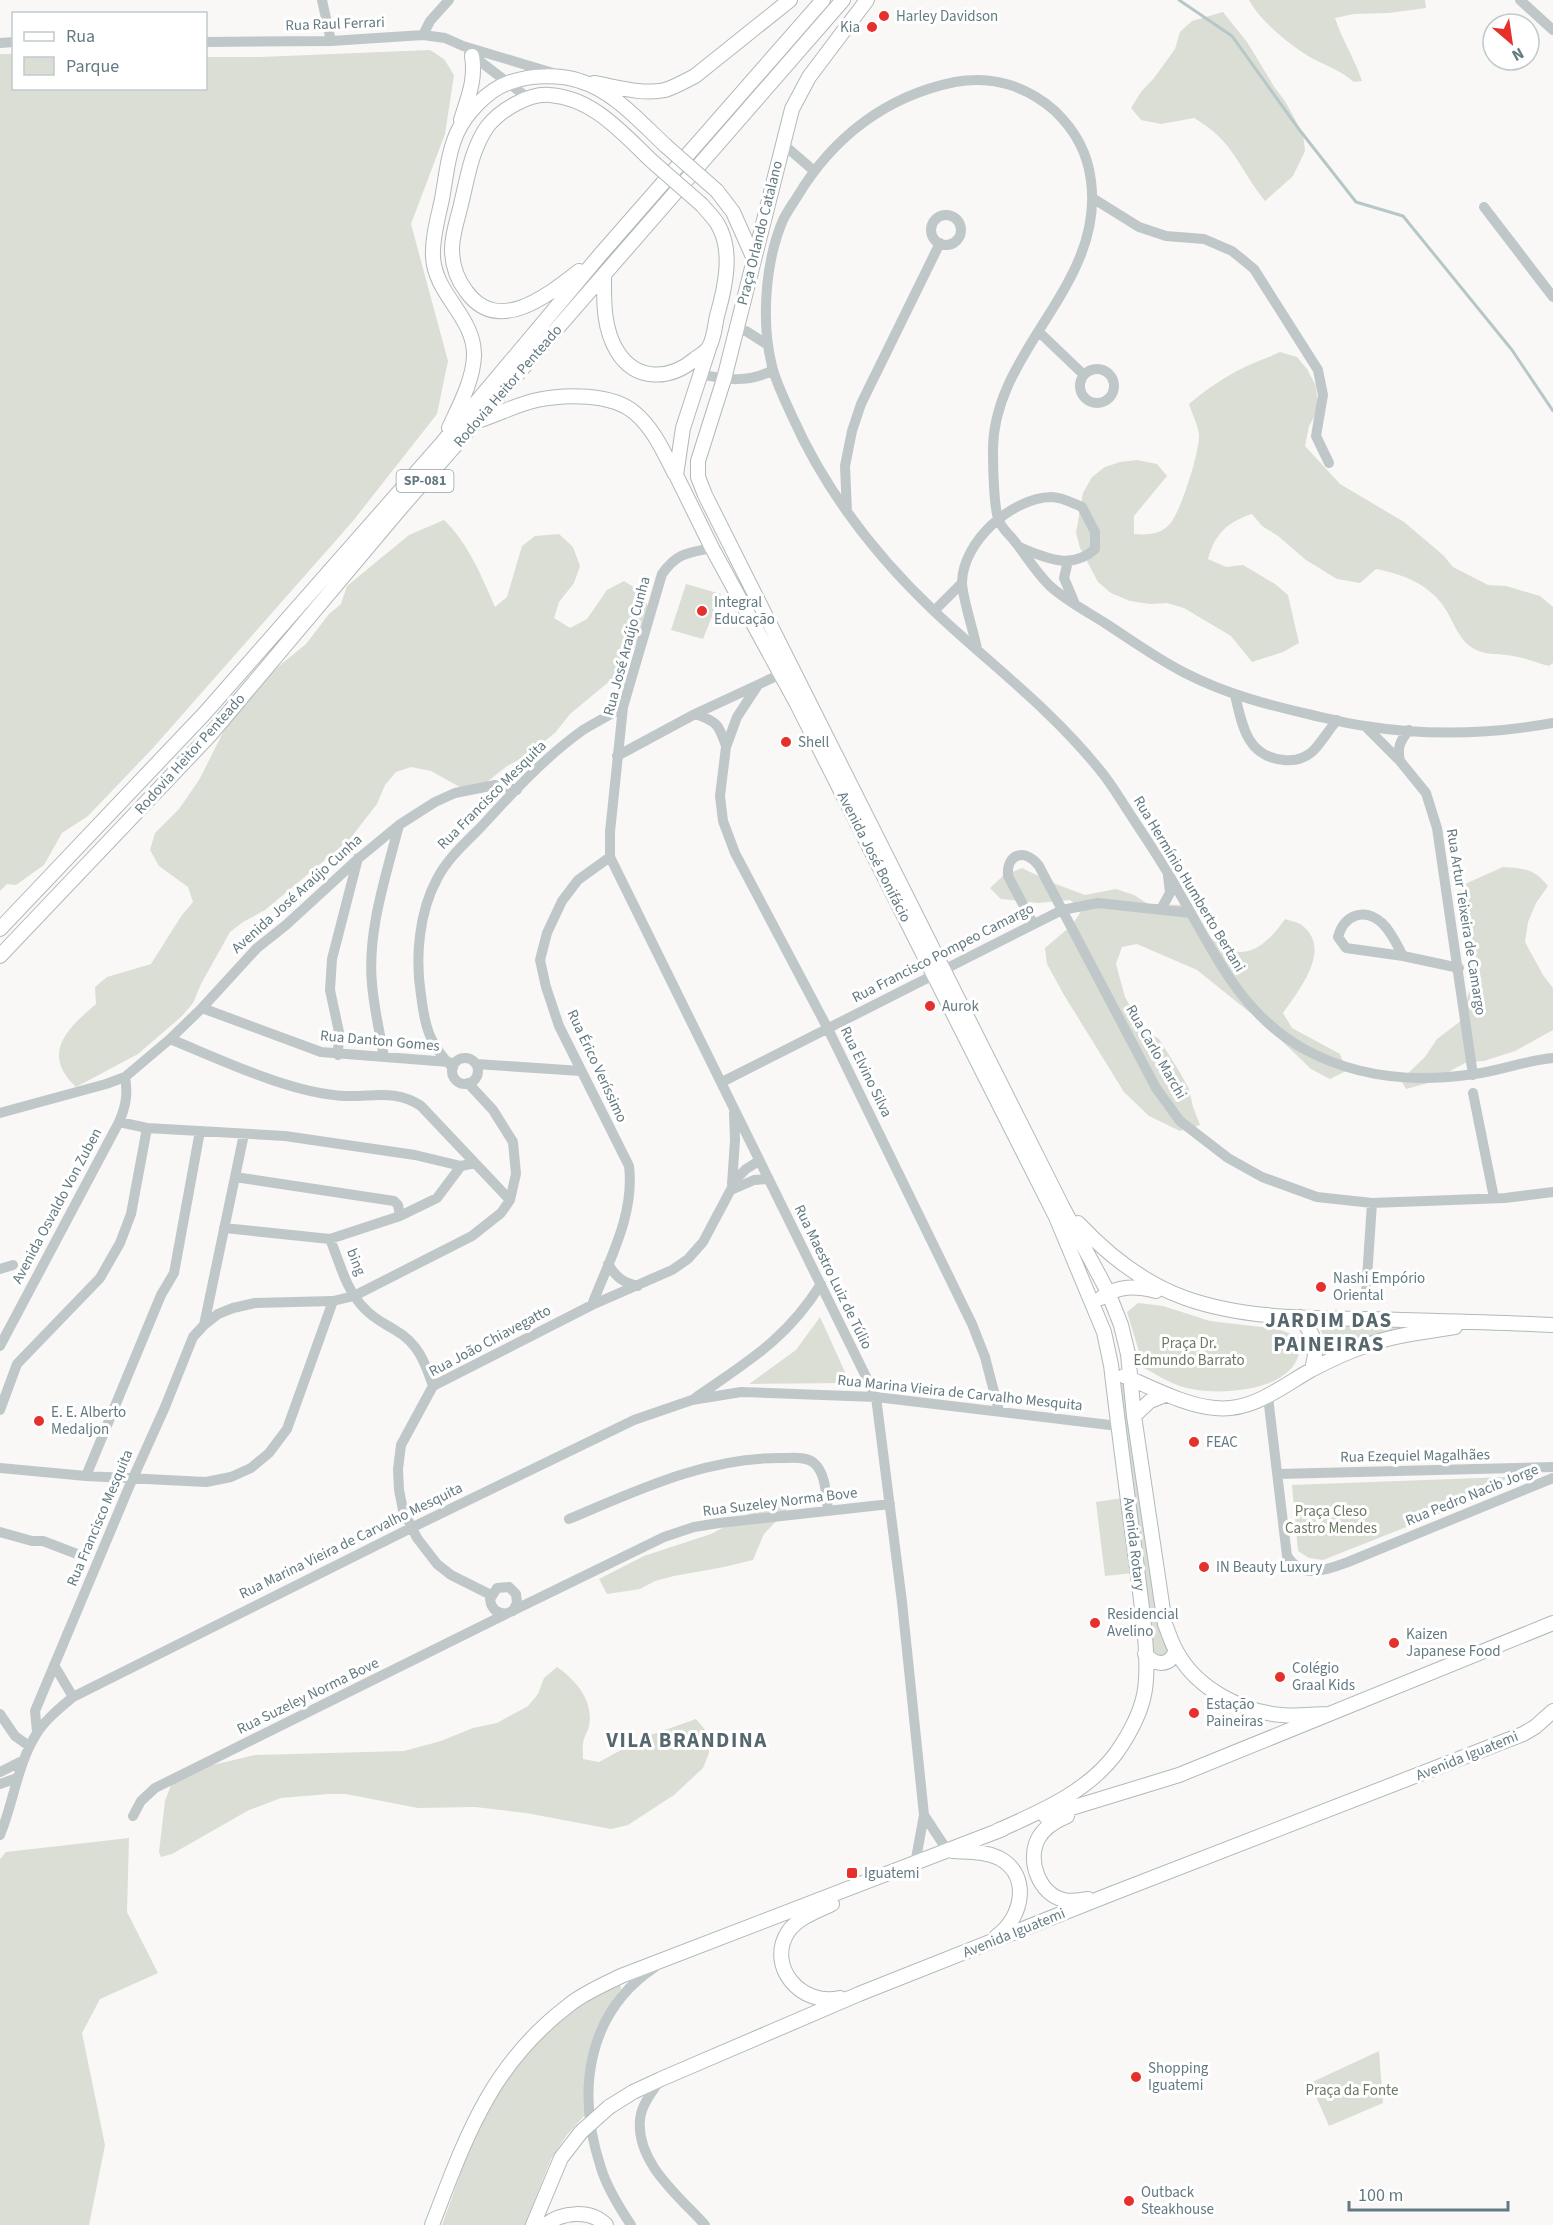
<svg xmlns="http://www.w3.org/2000/svg" width="1553" height="2225" font-family="'Source Sans 3',sans-serif">
<style>
.green{fill:#daded5}
.lines{fill:none;stroke-linecap:round;stroke-linejoin:round}
.stream{stroke:#b6c7c8;stroke-width:3}
.major-casing{stroke:#b1b9bc;stroke-width:16}
.minor{stroke:#c0c7c9;stroke-width:10}
.major{stroke:#fff;stroke-width:14}
.major-bridge-casing{stroke:#b1b9bc;stroke-width:16;stroke-linecap:butt}
.major-bridge{stroke:#fff;stroke-width:14}
.poi-dot{fill:#e5302b;stroke:#fff;stroke-width:2}
.labels{text-anchor:middle;dominant-baseline:central;stroke-width:6;stroke-linejoin:round;paint-order:stroke}
.shield{fill:#fff;stroke:#92a2a8;stroke-width:1.5}
.shield-label{font-size:14px;font-weight:bold;fill:#647a82}
.poi-label{font-size:15px;fill:#647a82;stroke:#fff;text-anchor:start}
.street-label{font-size:15px;fill:#647a82;stroke:#fff}
.park-label{font-size:15px;fill:#6b7a63;stroke:#fff}
.district-label{font-size:21px;font-weight:bold;letter-spacing:1.5px;fill:#56676d;stroke:#fff}
</style>
<rect width="100%" height="100%" fill="#f9f8f6"/>
<path class="green" d="M 1249,0 L 1425,0 L 1426,8 L 1389,13 L 1354,14 L 1335,18 C 1342,40 1355,59 1362,81 L 1354,82 C 1338,68 1319,64 1302,52 C 1283,39 1260,20 1249,0 Z
M 1223,12 L 1247,42 L 1275,88 L 1285,101 L 1303,134 L 1305,151 L 1293,176 L 1265,201 C 1237,166 1235,142 1194,118 L 1161,124 L 1141,120 L 1131,108 L 1141,92 L 1154,78 L 1175,49 L 1180,32 L 1192,21 Z
M 430,50 L 444,59 L 454,75 L 445,134 L 411,224 L 448,361 L 437,414 L 353,521 L 153,748 L 88,816 L 62,833 L 44,865 L 16,885 L 7,884 L 0,891 L 0,54 L 13,54 L 14,88 L 206,88 L 206,57 L 260,57 Z
M 1280,352 L 1297,357 L 1307,369 L 1316,386 L 1318,410 L 1309,426 L 1305,446 L 1340,484 L 1404,522 L 1443,555 L 1453,567 L 1488,585 L 1506,586 L 1540,596 L 1553,607 L 1553,663 L 1549,666 C 1537,663 1525,658 1513,656 C 1501,653 1489,656 1476,650 C 1460,642 1455,625 1446,610 C 1431,585 1403,574 1376,569 L 1360,583 L 1337,579 L 1306,560 L 1278,536 L 1262,526 L 1252,514 C 1227,522 1215,534 1208,559 L 1226,567 L 1243,565 L 1275,584 L 1288,595 L 1299,643 L 1283,652 L 1252,662 L 1231,636 L 1184,608 L 1167,603 L 1150,604 L 1130,601 L 1111,593 L 1098,582 L 1080,548 L 1076,533 L 1083,493 L 1092,477 L 1105,467 L 1120,462 L 1137,460 L 1157,464 L 1167,476 L 1134,516 L 1134,534 C 1146,535 1158,535 1168,526 C 1180,516 1200,450 1199,435 C 1198,425 1192,414 1189,404 C 1207,389 1224,377 1245,367 C 1256,361 1268,358 1280,352 Z
M 444,520 C 468,543 482,577 495,607 L 507,597 L 522,546 L 535,536 L 559,534 L 573,547 L 580,566 L 574,583 L 559,602 L 554,618 L 570,628 L 587,619 L 607,590 L 624,581 L 640,591 L 650,610 L 638,642 L 617,675 L 570,714 L 555,733 L 524,757 L 507,766 L 482,786 L 467,791 L 431,771 L 411,767 L 396,772 L 385,785 L 377,804 L 349,840 L 265,910 L 243,922 L 230,932 L 201,984 L 193,1003 L 182,1016 L 138,1054 L 76,1087 C 40,1053 68,1028 96,1004 L 95,987 L 107,977 L 151,964 L 182,915 L 193,902 L 188,887 L 159,866 L 150,850 L 155,833 L 179,809 L 199,780 L 246,687 L 268,675 L 306,644 L 329,614 L 341,604 L 347,586 L 409,535 Z
M 686,584 L 721,594 L 703,639 L 671,630 Z
M 1503,867 C 1526,869 1533,868 1548,886 L 1536,903 L 1528,922 L 1525,942 L 1543,975 L 1553,988 L 1553,1030 L 1515,1051 L 1484,1061 L 1467,1062 L 1428,1083 L 1406,1089 L 1401,1080 L 1425,1057 L 1437,1039 L 1462,1020 L 1471,983 L 1471,935 L 1458,892 L 1465,884 Z
M 1022,868 L 1053,883 L 1085,895 L 1116,889 L 1134,895 L 1148,904 L 1183,905 C 1216,950 1245,977 1285,919 C 1290,921 1299,922 1303,926 C 1332,950 1299,990 1283,1013 L 1292,1028 L 1340,1054 L 1346,1071 L 1330,1079 L 1311,1069 L 1263,1023 L 1197,970 L 1137,944 L 1122,947 L 1116,964 L 1125,997 L 1142,1028 L 1159,1039 L 1179,1071 L 1189,1089 L 1193,1107 L 1200,1125 L 1180,1131 L 1149,1116 L 1124,1092 L 1064,995 L 1047,964 L 1045,948 L 1072,925 L 1082,910 L 1070,900 L 1038,903 L 1001,899 L 990,888 L 1003,876 Z
M 1138,1303 L 1163,1306 L 1210,1321 L 1278,1329 L 1299,1337 C 1310,1393 1213,1399 1177,1385 C 1166,1381 1154,1373 1144,1368 L 1127,1312 Z
M 820,1317 L 850,1383 L 749,1384 L 796,1350 Z
M 1317,1323 L 1433,1326 L 1323,1358 L 1323,1335 Z
M 1117,1380 L 1128,1385 L 1171,1655 L 1153,1658 Z
M 1506,1477 L 1500,1490 L 1323,1560 L 1309,1558 L 1298,1551 L 1292,1485 Z
M 1123,1498 L 1133,1573 L 1105,1576 L 1096,1502 Z
M 772,1501 L 787,1510 L 764,1534 L 753,1560 L 724,1567 L 674,1576 L 655,1581 L 640,1589 L 607,1594 L 599,1579 L 644,1556 L 711,1534 Z
M 557,1667 C 576,1680 594,1701 589,1726 C 588,1731 585,1735 584,1739 C 582,1745 583,1752 583,1759 L 599,1762 L 645,1737 L 696,1719 L 707,1732 L 709,1753 L 703,1768 L 674,1795 L 628,1825 L 611,1829 L 526,1813 L 475,1807 L 418,1808 L 346,1794 L 329,1794 L 281,1798 L 249,1810 L 172,1854 L 161,1857 L 159,1852 L 165,1801 L 171,1785 L 204,1767 L 255,1755 L 404,1751 L 441,1741 L 473,1728 L 497,1723 L 528,1706 L 538,1694 L 544,1678 Z
M 129,1838 L 127,1912 L 158,1973 L 100,1999 L 82,2033 L 105,2145 L 89,2225 L 0,2225 L 0,1859 L 6,1852 Z
M 617,1985 L 621,1986 L 621,1989 L 608,2008 L 585,2115 L 566,2136 L 551,2159 L 525,2225 L 442,2225 C 457,2186 471,2138 492,2102 C 522,2050 564,2012 617,1985 Z
M 1379,2051 L 1383,2103 L 1329,2126 L 1310,2083 Z"/>
<g class="lines">
<path class="stream" d="M 1179,0 L 1232,36 L 1298,128 L 1356,202 L 1403,216 L 1512,350 L 1553,411"/>
<g class="major-casing">
<path id="major" d="M 867,0 L 809,77 L 792,109 L 724,379 L 698,461 L 698,477 L 705,495 L 1062,1206 L 1108,1292 L 1121,1325 L 1128,1354 L 1134,1416 L 1165,1624 C 1169,1634 1172,1645 1178,1654 C 1198,1689 1242,1712 1282,1715 C 1297,1717 1313,1714 1328,1714
M 594,83 C 617,87 643,95 665,90 C 675,87 685,81 695,76 L 790,0
M 461,120 C 468,97 476,80 472,56
M 717,191 L 733,212 L 754,259
M 579,271 C 548,295 498,336 466,291 C 457,279 452,264 452,249 C 452,233 459,215 462,200 C 468,175 472,149 487,127 C 500,110 529,93 550,95 C 594,98 624,135 654,163
M 604,276 C 604,301 603,328 617,351 C 636,382 670,380 695,359 C 699,356 706,352 709,347 C 714,339 715,325 717,316 C 725,288 734,250 717,223 C 713,217 707,211 702,205
M 709,348 L 683,428 L 676,475 L 712,548 L 797,704 L 1056,1217 L 1104,1332 L 1111,1365 C 1119,1433 1128,1501 1137,1568 C 1141,1603 1151,1662 1144,1695 C 1140,1714 1128,1736 1117,1752 C 1088,1792 1040,1812 997,1831
M 480,420 C 499,414 518,404 537,400 C 565,394 612,393 635,413 C 654,429 664,453 675,474
M 449,428 C 459,406 473,381 474,356 C 475,317 435,295 433,257 C 432,238 438,218 442,199 C 446,177 448,153 457,133 C 466,113 488,90 508,83 C 529,75 559,74 580,81 C 614,91 641,123 666,146
M 0,929 L 205,713 L 443,442 L 600,255 L 823,0
M 0,956 L 210,735 L 399,510 L 843,0
M 1078,1223 C 1108,1255 1143,1283 1185,1298 C 1244,1319 1309,1318 1370,1319 C 1431,1321 1492,1322 1553,1325
M 1101,1298 C 1118,1285 1136,1286 1156,1291
M 1300,1317 C 1316,1339 1319,1343 1312,1369
M 1124,1376 C 1151,1387 1186,1406 1215,1408 C 1252,1412 1281,1387 1311,1370 C 1328,1361 1347,1352 1365,1346 C 1393,1335 1425,1332 1455,1327
M 1134,1416 L 1150,1401 L 1165,1395
M 1145,1654 C 1155,1666 1170,1667 1176,1650
M 1045,1816 L 1179,1775 L 1553,1623
M 1067,1816 C 1055,1821 1044,1827 1038,1839 C 1027,1861 1039,1894 1064,1900 C 1072,1902 1080,1900 1088,1899
M 953,1851 C 969,1852 984,1851 999,1858 C 1031,1875 1023,1917 997,1936
M 832,1904 C 817,1911 797,1918 788,1932 C 766,1966 801,2007 840,1998
M 609,2107 L 633,2092 L 661,2079 L 859,1994 L 1111,1894 L 1523,1734 L 1535,1727 L 1553,1711
M 432,2225 C 466,2137 490,2065 569,2005 C 584,1993 603,1985 621,1976 L 1003,1829
M 533,2225 L 561,2158 L 581,2132
M 545,2225 C 562,2212 590,2209 606,2225"/>
</g>
<path class="minor" d="M 322,0 L 331,41
M 1520,0 L 1553,30
M 423,35 L 430,21 L 449,0
M 206,42 L 331,41 L 423,35 L 445,38 L 463,46 L 553,73
M 0,43 L 14,42
M 469,53 L 528,98
M 783,144 L 813,170
M 1094,199 L 1139,227 L 1166,236 L 1204,239 L 1232,251 L 1254,269 L 1318,370 L 1323,395 L 1316,436 L 1329,463
M 1484,207 L 1553,297
M931 230a15 15 0 1 1 30 0a15 15 0 1 1-30 0Z
M 734,331 L 746,331 L 768,345
M 1039,332 L 1084,375
M1080 386a17 17 0 1 1 34 0a17 17 0 1 1-34 0Z
M 700,374 C 726,380 749,383 773,370
M 847,512 L 845,466 L 852,431 L 861,404 L 940,243
M 712,548 C 687,553 677,553 662,574 L 623,707 L 610,832 L 610,857 L 876,1397 L 902,1602 L 924,1815 L 915,1864
M 1068,561 L 1064,578 L 1075,604
M 934,611 L 962,583
M 977,649 C 974,632 962,597 962,582 C 963,541 1012,498 1051,497 C 1062,497 1072,503 1082,507 L 1095,532 L 1095,549 C 1071,571 1044,557 1019,547
M 758,685 L 737,717 L 726,747 L 720,796 L 723,821 L 735,853 L 828,1029 L 972,1324 L 985,1357 L 999,1411
M 1235,695 C 1242,725 1247,757 1284,760 C 1295,761 1306,758 1314,750 C 1322,741 1329,730 1337,720
M 695,714 C 717,721 719,725 726,746
M 1553,723 C 1492,734 1427,736 1365,726 C 1347,724 1330,719 1312,715 C 1268,705 1226,694 1185,673 C 1157,659 1131,640 1105,623 C 1086,611 1065,600 1049,585 C 1036,572 1027,557 1016,543 C 1010,535 1003,530 999,521 C 994,510 993,468 993,454 C 990,352 1105,287 1091,181 C 1088,154 1075,130 1055,111 C 1027,86 992,75 955,82 C 886,96 833,137 797,197 C 792,205 787,212 783,220 C 765,262 761,322 772,366 C 776,383 785,400 792,416 C 825,490 875,555 934,611 C 990,664 1051,709 1099,769 C 1111,783 1120,799 1130,814 C 1147,840 1165,866 1180,894 C 1215,954 1241,1014 1304,1049 C 1357,1078 1415,1083 1474,1074 C 1501,1071 1526,1060 1553,1058
M 1365,726 L 1400,761 L 1426,793 L 1437,828 L 1473,1075
M 617,756 L 695,714 L 781,674
M 1400,761 C 1397,747 1400,741 1409,730
M 1161,909 L 1170,893 L 1168,876
M 1033,923 L 1008,876 C 1006,853 1026,848 1039,866 L 1156,1088 L 1180,1121 L 1228,1158 L 1262,1177 L 1317,1197 L 1372,1203 L 1505,1198 L 1553,1192
M 1403,956 C 1397,945 1391,931 1382,923 C 1364,907 1344,915 1338,937 L 1346,948 L 1403,956 L 1459,968
M 202,1008 L 321,1052 L 449,1062
M 170,1039 C 220,1059 291,1094 345,1096 C 373,1097 396,1089 421,1106 L 510,1200
M 338,1055 L 339,1032 L 330,990 L 332,959 L 358,858
M 384,1057 C 380,1033 374,1009 372,984 C 367,931 386,876 399,825
M452 1071a13 13 0 1 1 26 0a13 13 0 1 1-26 0Z
M 476,1064 L 581,1071
M 453,1068 C 429,1044 425,1027 421,995 C 415,958 419,912 437,879 C 447,859 465,843 481,827 C 512,793 545,757 583,730 C 596,722 610,715 623,707
M 722,1082 L 1062,910 L 1098,903 L 1191,913
M 1473,1093 L 1494,1198
M 0,1113 L 106,1084 L 125,1077 L 170,1039 L 202,1008 L 257,948 L 286,925 L 359,858 L 399,825 L 435,802 L 455,793 L 495,785 L 517,790
M 119,1122 L 147,1128 L 285,1136 L 415,1155 L 461,1166 L 475,1163
M 235,1177 L 394,1201 L 398,1205 L 400,1216
M 732,1184 L 735,1140 L 734,1113
M 731,1190 L 754,1180 L 768,1179
M 224,1228 L 330,1239 L 400,1216 L 437,1198 L 461,1166
M 330,1239 C 340,1263 346,1291 365,1309 C 374,1319 384,1323 395,1330 C 418,1343 425,1362 433,1386
M 608,1264 C 616,1277 622,1282 638,1286
M 0,1269 L 13,1265
M 1366,1293 L 1372,1203
M 592,1305 C 609,1260 635,1215 629,1166 L 559,1026 L 546,987 L 540,960 L 547,933 L 562,901 L 578,880 L 610,857
M 204,1325 L 244,1134
M 0,1346 L 119,1122 C 126,1106 128,1094 125,1077
M 1268,1397 L 1287,1556 C 1302,1580 1326,1570 1348,1562 L 1553,1478
M 695,1398 C 747,1362 786,1340 821,1284
M 0,1410 L 17,1364 L 100,1278 L 120,1243 L 131,1214 L 147,1128
M 0,1468 L 86,1476 L 206,1482 L 231,1477 L 251,1468 L 269,1453 L 287,1429 L 333,1301
M 1278,1474 L 1553,1467
M 86,1476 L 161,1295 L 174,1273 L 200,1131
M 569,1519 C 638,1490 706,1457 783,1458 C 792,1458 806,1456 814,1463 C 826,1473 826,1496 828,1510
M 0,1532 L 32,1541 L 43,1541 L 77,1554
M 491,1595 L 451,1575 L 437,1564 L 417,1538 L 403,1510 L 399,1490 L 398,1469 L 401,1445 L 433,1386 L 592,1305 L 672,1270 L 688,1259 L 703,1242 L 737,1178 L 746,1169 L 759,1161
M 513,1611 L 517,1603 L 516,1594 L 509,1587 L 497,1588 L 490,1599 C 491,1609 498,1615 508,1613 L 664,1537 L 694,1527 L 719,1523 L 890,1504
M 54,1665 L 73,1697
M 0,1714 L 15,1736 L 29,1746
M 37,1732 L 35,1711 L 129,1487 L 165,1407 L 193,1337 L 204,1325 L 218,1314 L 233,1308 L 255,1303 L 333,1301 L 354,1296 L 472,1236 L 501,1213 L 510,1200 L 516,1174 L 513,1142 L 493,1110 L 468,1083
M 0,1772 L 24,1760
M 0,1784 L 17,1778
M 924,1815 L 947,1850
M 133,1816 L 141,1801 L 155,1788 L 506,1614
M 0,1835 C 14,1802 17,1764 37,1733 C 46,1719 60,1708 73,1697 L 411,1528 L 634,1420 L 692,1400 L 741,1392 L 876,1397 L 1118,1426
M 661,2079 C 652,2092 641,2105 640,2120 C 636,2163 680,2197 705,2225
M 631,2225 C 619,2207 607,2188 601,2168 C 576,2093 586,2013 655,1967"/>
<use href="#major" class="major"/>
<g class="major-bridge-casing">
<path id="major-bridge" d="M 666,146 L 717,191
M 654,163 L 702,205
M 581,2132 L 609,2107"/>
</g>
<use href="#major-bridge" class="major-bridge"/>
</g>
<g class="poi-dot">
<circle cx="884" cy="16" r="6"/>
<circle cx="872" cy="27" r="6"/>
<circle cx="702" cy="611" r="6"/>
<circle cx="786" cy="742" r="6"/>
<circle cx="930" cy="1006" r="6"/>
<circle cx="1321" cy="1287" r="6"/>
<circle cx="39" cy="1421" r="6"/>
<circle cx="1194" cy="1442" r="6"/>
<circle cx="1204" cy="1567" r="6"/>
<circle cx="1095" cy="1623" r="6"/>
<circle cx="1394" cy="1643" r="6"/>
<circle cx="1280" cy="1677" r="6"/>
<circle cx="1194" cy="1713" r="6"/>
<rect x="846" y="1867" width="12" height="12" rx="3"/>
<circle cx="1136" cy="2077" r="6"/>
<circle cx="1129" cy="2201" r="6"/>
</g>
<g class="labels">
<rect class="shield" x="396.5" y="470" width="57" height="22" rx="4.5"/>
<g class="shield-label">
<text x="425" y="481">SP-081</text>
</g>
<g class="poi-label">
<text x="896" y="16">Harley Davidson</text>
<text x="860" y="27" text-anchor="end">Kia</text>
<text x="714" y="602">Integral<tspan x="714" dy="17">Educação</tspan></text>
<text x="798" y="742">Shell</text>
<text x="942" y="1006">Aurok</text>
<text x="1333" y="1278">Nashi Empório<tspan x="1333" dy="17">Oriental</tspan></text>
<text x="51" y="1412">E. E. Alberto<tspan x="51" dy="17">Medaljon</tspan></text>
<text x="1206" y="1442">FEAC</text>
<text x="1216" y="1567">IN Beauty Luxury</text>
<text x="1107" y="1614">Residencial<tspan x="1107" dy="17">Avelino</tspan></text>
<text x="1406" y="1634">Kaizen<tspan x="1406" dy="17">Japanese Food</tspan></text>
<text x="1292" y="1668">Colégio<tspan x="1292" dy="17">Graal Kids</tspan></text>
<text x="1206" y="1704">Estação<tspan x="1206" dy="17">Paineiras</tspan></text>
<text x="864" y="1873">Iguatemi</text>
<text x="1148" y="2068">Shopping<tspan x="1148" dy="17">Iguatemi</tspan></text>
<text x="1141" y="2192">Outback<tspan x="1141" dy="17">Steakhouse</tspan></text>
</g>
<g class="street-label">
<text transform="translate(335 24) rotate(-2)">Rua Raul Ferrari</text>
<text transform="translate(760 233) rotate(-76)">Praça Orlando Catalano</text>
<text transform="translate(508 386) rotate(-49)">Rodovia Heitor Penteado</text>
<text transform="translate(627 646) rotate(-75)">Rua José Araújo Cunha</text>
<text transform="translate(190 754) rotate(-48)">Rodovia Heitor Penteado</text>
<text transform="translate(492 795) rotate(-45)">Rua Francisco Mesquita</text>
<text transform="translate(874 857) rotate(63)">Avenida José Bonifácio</text>
<text transform="translate(1189 884) rotate(59)">Rua Hermínio Humberto Bertani</text>
<text transform="translate(297 894) rotate(-42)">Avenida José Araújo Cunha</text>
<text transform="translate(1466 922) rotate(81)">Rua Artur Teixeira de Camargo</text>
<text transform="translate(943 953) rotate(-27)">Rua Francisco Pompeo Camargo</text>
<text transform="translate(380 1041) rotate(5)">Rua Danton Gomes</text>
<text transform="translate(1156 1052) rotate(60)">Rua Carlo Marchi</text>
<text transform="translate(597 1066) rotate(65)">Rua Érico Veríssimo</text>
<text transform="translate(866 1072) rotate(64)">Rua Elvino Silva</text>
<text transform="translate(57 1206) rotate(-62)">Avenida Osvaldo Von Zuben</text>
<text transform="translate(356 1262) rotate(68)">bing</text>
<text transform="translate(833 1277) rotate(64)">Rua Maestro Luiz de Túlio</text>
<text transform="translate(490 1341) rotate(-28)">Rua João Chiavegatto</text>
<text transform="translate(960 1393) rotate(6)">Rua Marina Vieira de Carvalho Mesquita</text>
<text transform="translate(1415 1456) rotate(-1)">Rua Ezequiel Magalhães</text>
<text transform="translate(1472 1495) rotate(-22)">Rua Pedro Nacib Jorge</text>
<text transform="translate(780 1502) rotate(-7)">Rua Suzeley Norma Bove</text>
<text transform="translate(100 1518) rotate(-67)">Rua Francisco Mesquita</text>
<text transform="translate(351 1541) rotate(-26)">Rua Marina Vieira de Carvalho Mesquita</text>
<text transform="translate(1134 1544) rotate(83)">Avenida Rotary</text>
<text transform="translate(308 1696) rotate(-26)">Rua Suzeley Norma Bove</text>
<text transform="translate(1467 1756) rotate(-22)">Avenida Iguatemi</text>
<text transform="translate(1014 1933) rotate(-22)">Avenida Iguatemi</text>
</g>
<g class="park-label">
<text x="1189" y="1343">Praça Dr.<tspan x="1189" dy="17">Edmundo Barrato</tspan></text>
<text x="1331" y="1511">Praça Cleso<tspan x="1331" dy="17">Castro Mendes</tspan></text>
<text x="1352" y="2090">Praça da Fonte</text>
</g>
<g class="district-label">
<text x="1329" y="1320">JARDIM DAS<tspan x="1329" dy="24">PAINEIRAS</tspan></text>
<text x="687" y="1740">VILA BRANDINA</text>
</g>
</g>
<rect x="12" y="12" width="195" height="78" fill="#ffffff" stroke="#c1cacd" stroke-width="1.5"/>
<rect x="24" y="32" width="30" height="9" fill="#ffffff" stroke="#c1cacd" stroke-width="1.5"/>
<text x="66" y="42" font-size="18" fill="#647a82">Rua</text>
<rect x="24" y="57" width="30" height="18" fill="#daded5" stroke="#c1cacd" stroke-width="1.5"/>
<text x="66" y="72" font-size="18" fill="#647a82">Parque</text>
<g transform="translate(1511 42) rotate(151)"><circle r="28" fill="#ffffff" stroke="#c1cacd" stroke-width="1.5"/>
<path d="M0-4.5L10 22L0 15L-10 22Z" fill="#e5302b"/>
<text y="-9" font-size="16" font-weight="bold" text-anchor="middle" fill="#647a82">N</text>
</g>
<path d="M1349 2201v9h159v-9" fill="none" stroke="#647a82" stroke-width="3"/>
<text x="1358" y="2201" font-size="18" fill="#647a82" stroke="#ffffff" stroke-width="4.5" paint-order="stroke">100 m</text>
</svg>
